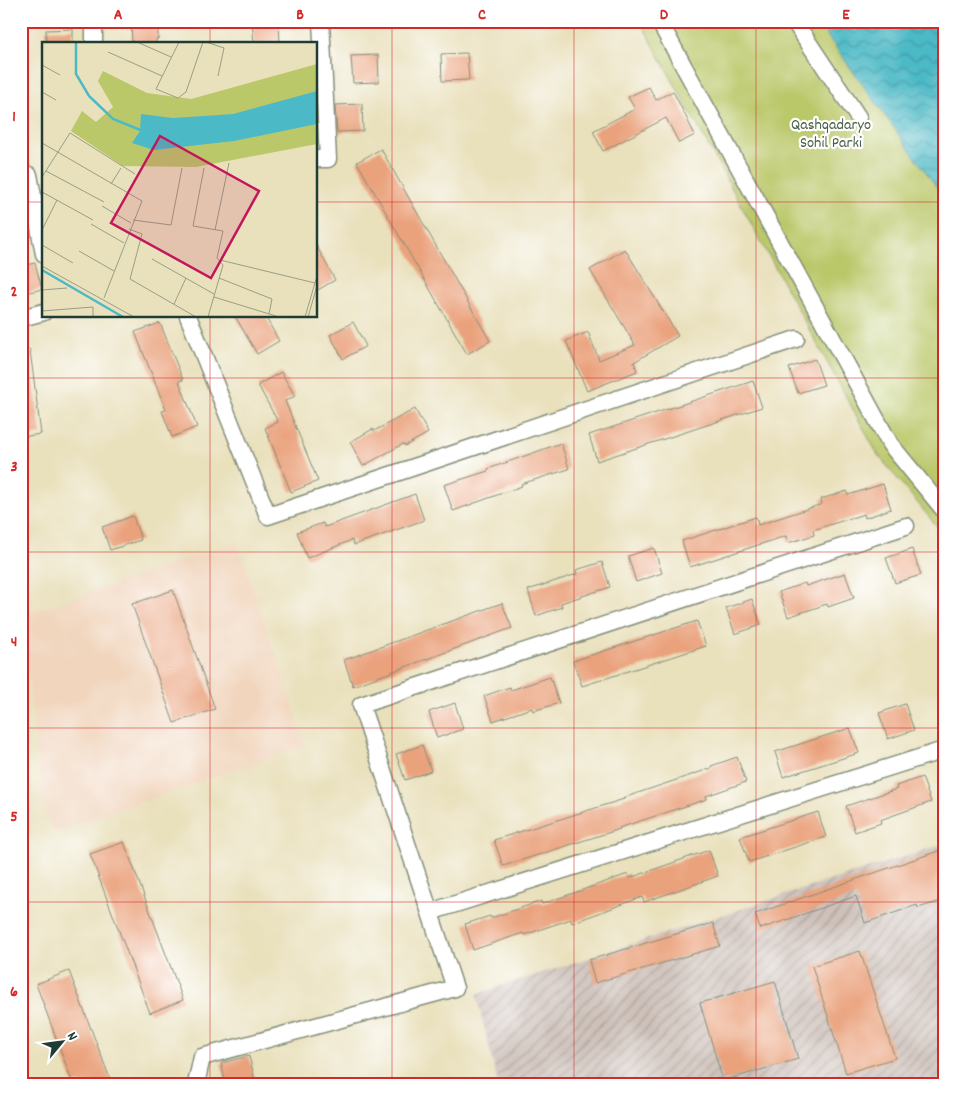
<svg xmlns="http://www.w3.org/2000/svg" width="965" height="1105" font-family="Dekko,sans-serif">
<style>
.built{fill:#f1d5bd}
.industrial{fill:url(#industrial-furrows)}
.park{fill:#bbc86a;stroke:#6d824f}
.water{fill:url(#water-waves);stroke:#367b7d}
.building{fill:#eaa27d}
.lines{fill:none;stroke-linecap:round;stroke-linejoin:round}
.street-casing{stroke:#848e78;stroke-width:19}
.street{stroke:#fff;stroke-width:16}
.grid{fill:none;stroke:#d62828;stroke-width:1;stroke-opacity:0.55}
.labels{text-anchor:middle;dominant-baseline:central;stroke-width:4.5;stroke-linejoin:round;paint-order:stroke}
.park-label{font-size:16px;fill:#466042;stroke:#fff}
.inset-river{fill:none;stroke:#4cb9c6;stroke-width:2.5}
.inset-road{fill:none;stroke:#989f86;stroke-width:1}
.view{fill:#c2185b;fill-opacity:0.15;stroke:#c2185b;stroke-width:2.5}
.inset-edge{fill:none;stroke:#1f3d34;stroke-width:2.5}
.neatline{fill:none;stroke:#d62828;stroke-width:2}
.grid-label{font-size:16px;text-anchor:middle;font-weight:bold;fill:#d62828}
</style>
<defs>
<pattern id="industrial-furrows" width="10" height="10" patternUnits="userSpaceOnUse" patternTransform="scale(1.25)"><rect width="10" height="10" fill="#cec1ba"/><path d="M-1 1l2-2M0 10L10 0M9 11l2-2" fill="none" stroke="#a79e98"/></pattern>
<pattern id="water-waves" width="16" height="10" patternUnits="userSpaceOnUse" patternTransform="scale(1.25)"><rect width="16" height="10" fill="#4cb9c6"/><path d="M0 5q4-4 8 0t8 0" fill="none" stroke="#3f98a2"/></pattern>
</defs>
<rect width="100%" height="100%" fill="#fff"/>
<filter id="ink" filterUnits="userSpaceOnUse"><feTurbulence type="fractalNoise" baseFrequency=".02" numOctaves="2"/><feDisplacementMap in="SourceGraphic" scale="10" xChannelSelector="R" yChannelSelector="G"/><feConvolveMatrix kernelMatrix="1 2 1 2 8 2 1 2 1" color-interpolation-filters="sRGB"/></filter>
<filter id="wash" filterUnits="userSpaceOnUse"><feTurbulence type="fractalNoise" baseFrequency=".0096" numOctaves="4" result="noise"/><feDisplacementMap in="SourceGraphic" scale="20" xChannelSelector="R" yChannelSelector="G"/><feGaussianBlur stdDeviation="1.12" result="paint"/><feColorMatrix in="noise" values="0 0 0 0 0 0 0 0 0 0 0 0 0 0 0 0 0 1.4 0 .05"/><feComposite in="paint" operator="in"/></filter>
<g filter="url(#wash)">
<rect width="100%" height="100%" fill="#e9e0bc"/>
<path class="built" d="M 237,542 L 306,745 L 53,832 L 42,800 L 22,616 Z"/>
<path class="industrial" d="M 944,844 L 944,1084 L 498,1084 L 476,994 Z"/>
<path class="park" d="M 640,21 L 944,21 L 944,535 L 878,455 Z"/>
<path class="water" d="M 817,21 L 944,21 L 944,197 L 818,23 Z"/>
<g id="blocks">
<path class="building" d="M 131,21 L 158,21 L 158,39 L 156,39 L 156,44 L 132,44 Z
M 252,21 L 279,21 L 280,44 L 254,44 Z
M 73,29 L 73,44 L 46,44 L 46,30 Z
M 467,53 L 469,80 L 442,81 L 441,54 Z
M 378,55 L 379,82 L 353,83 L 351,56 Z
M 649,87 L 656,100 L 673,91 L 695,135 L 679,143 L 666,118 L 603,151 L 593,131 L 635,109 L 628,97 Z
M 362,104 L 363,131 L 337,132 L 335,105 Z
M 381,149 L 490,341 L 467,354 L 357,162 Z
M 316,245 L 335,280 L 316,291 Z
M 625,249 L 678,336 L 634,362 L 637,371 L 587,391 L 566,341 L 588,332 L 599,360 L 635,345 L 590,270 Z
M 35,263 L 42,289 L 21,294 L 21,266 Z
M 235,316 L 265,316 L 279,341 L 257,354 Z
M 353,322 L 366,346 L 343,359 L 330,335 Z
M 160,323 L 183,380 L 179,381 L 197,427 L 172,437 L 162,411 L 166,410 L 135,332 Z
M 21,349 L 29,349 L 30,350 L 41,434 L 21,437 Z
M 815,359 L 824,385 L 798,393 L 789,368 Z
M 281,372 L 295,396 L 285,401 L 318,481 L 291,492 L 265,428 L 278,422 L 258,385 Z
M 753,381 L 762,407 L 597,461 L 589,435 Z
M 415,409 L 428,433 L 405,446 L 403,444 L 363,466 L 350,442 L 373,429 L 374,431 Z
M 561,443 L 569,469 L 521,484 L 522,486 L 453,511 L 444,485 L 488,471 L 488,469 Z
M 883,484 L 891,509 L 865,518 L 864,514 L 813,530 L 814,535 L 788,543 L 786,536 L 690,567 L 682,541 L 756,517 L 758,525 L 822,504 L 821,499 L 847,491 L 848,495 Z
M 415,494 L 424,520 L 354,545 L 352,540 L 307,558 L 297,532 L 323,523 L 325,527 Z
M 133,516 L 141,540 L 110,550 L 102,527 Z
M 654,548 L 662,573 L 636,582 L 628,556 Z
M 912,549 L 921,575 L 895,583 L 886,558 Z
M 602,562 L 610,587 L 561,603 L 562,607 L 536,616 L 528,590 L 577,574 L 576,570 Z
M 845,573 L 854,598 L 828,607 L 827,604 L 788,617 L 779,592 L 805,583 L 806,586 Z
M 173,590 L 215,709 L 174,723 L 132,604 Z
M 752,599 L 761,625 L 735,634 L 726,608 Z
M 502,603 L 512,628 L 353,686 L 344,660 Z
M 697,621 L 706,646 L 582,686 L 573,661 Z
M 550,677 L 559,703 L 533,711 L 532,708 L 493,721 L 484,696 L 510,687 L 511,690 Z
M 455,703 L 463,729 L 437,738 L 429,712 Z
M 905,704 L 914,730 L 888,739 L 879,713 Z
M 850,728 L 859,753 L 783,777 L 775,752 Z
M 422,745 L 431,771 L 405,780 L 396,754 Z
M 737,757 L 746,782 L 706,796 L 707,799 L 619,828 L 620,829 L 503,866 L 494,840 L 624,799 L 623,798 L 712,768 L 711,766 Z
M 922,777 L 931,802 L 880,820 L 881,823 L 855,832 L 846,806 L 897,789 L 896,786 Z
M 818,812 L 826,837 L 749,862 L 740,837 Z
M 124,842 L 183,1000 L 150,1013 L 90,854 Z
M 944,849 L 944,900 L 918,908 L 917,905 L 865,923 L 856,896 L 760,929 L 755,914 Z
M 709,850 L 718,876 L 644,902 L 642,897 L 572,923 L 571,919 L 524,935 L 523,933 L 473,950 L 465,924 L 490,916 L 491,918 L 541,901 L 542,904 L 628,874 L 630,878 Z
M 713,923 L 720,946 L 595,983 L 589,960 Z
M 860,951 L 895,1058 L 846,1073 L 812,966 Z
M 69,971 L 112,1084 L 73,1084 L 36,984 Z
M 775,981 L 798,1059 L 723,1081 L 700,1003 Z
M 249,1056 L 256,1084 L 226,1084 L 221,1063 Z"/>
</g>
</g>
<g filter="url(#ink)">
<use href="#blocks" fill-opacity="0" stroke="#848e78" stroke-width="1"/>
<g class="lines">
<g class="street-casing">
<path id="street" d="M 659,21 L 890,444 L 944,510
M 794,21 L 858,117
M 94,44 L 94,21
M 316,159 L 328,159 L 321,21
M 29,175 L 44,254
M 188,316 L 268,516 L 796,339
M 21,318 L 44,312
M 430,912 L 944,750
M 196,1084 L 202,1057 L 455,988 L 361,705 L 906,526"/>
</g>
<use href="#street" class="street"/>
</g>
</g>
<path class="grid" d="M 210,21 L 210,44M 392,21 L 392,1084M 574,21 L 574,1084M 756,21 L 756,1084M 21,202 L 44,202M 316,202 L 944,202M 210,316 L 210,1084M 21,378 L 944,378M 21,552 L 944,552M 21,728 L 944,728M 21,902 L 944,902"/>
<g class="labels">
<g class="park-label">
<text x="831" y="125">Qashqadaryo<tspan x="831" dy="18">Sohil Parki</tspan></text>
</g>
</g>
<g transform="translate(42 42)">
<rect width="275" height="275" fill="#e9e0bc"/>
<path d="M 275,22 L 275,102 L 154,125 L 81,124 L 29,89 L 40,69 L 54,80 L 71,65 L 56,39 L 61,29 L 105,51 L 149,57 Z" fill="#bbc86a"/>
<path d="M 275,49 L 275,82 L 192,99 L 112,108 L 90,101 L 98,89 L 99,72 L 131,76 L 191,72 Z" fill="#4cb9c6"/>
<path class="inset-river" d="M 34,0 L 34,32 L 47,54 L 71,77 L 101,89M 0,228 L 81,275"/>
<path class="inset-road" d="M 95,0 L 129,15M 137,0 L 114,47 L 136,56 L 144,50 L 161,0M 164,0 L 182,6 L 176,34M 66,10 L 120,34M 0,23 L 18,33M 0,50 L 14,58M 0,101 L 100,159 L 62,256M 162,126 L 151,184 L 181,189 L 175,216 L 181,223 L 166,275M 4,129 L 62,160M 0,135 L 28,91 L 93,132M 69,142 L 79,126M 0,150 L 51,178M 60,164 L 89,181M 91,178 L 129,183 L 140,126M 49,182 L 82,201M 87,187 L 100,192 L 88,237 L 154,275M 0,188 L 15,158M 173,188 L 187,121M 0,203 L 31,221M 37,209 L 72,229M 110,217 L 172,252M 178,218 L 273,241M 0,224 L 92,275M 177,236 L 230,257 L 227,272M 0,248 L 25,246M 172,255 L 237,275M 132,262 L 144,236M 0,269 L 51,265 L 51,275M 263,275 L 275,234M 266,275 L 275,244"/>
<path class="view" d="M 118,94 L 217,149 L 169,236 L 69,181 Z"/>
<rect width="275" height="275" class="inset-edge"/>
</g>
<rect width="965" height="1105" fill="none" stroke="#fff" stroke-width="55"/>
<g transform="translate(62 1042) rotate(61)" stroke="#ffffff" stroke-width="4" paint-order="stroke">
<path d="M0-4L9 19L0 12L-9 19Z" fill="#1f3d34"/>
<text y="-8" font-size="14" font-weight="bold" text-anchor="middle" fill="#1f3d34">N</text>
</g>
<rect x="28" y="28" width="910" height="1050" class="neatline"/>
<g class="grid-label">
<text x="118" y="19">A</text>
<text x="300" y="19">B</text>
<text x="482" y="19">C</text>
<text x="664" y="19">D</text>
<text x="846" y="19">E</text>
<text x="14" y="121">1</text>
<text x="14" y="296">2</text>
<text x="14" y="471">3</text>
<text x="14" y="646">4</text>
<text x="14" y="821">5</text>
<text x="14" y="996">6</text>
</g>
</svg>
